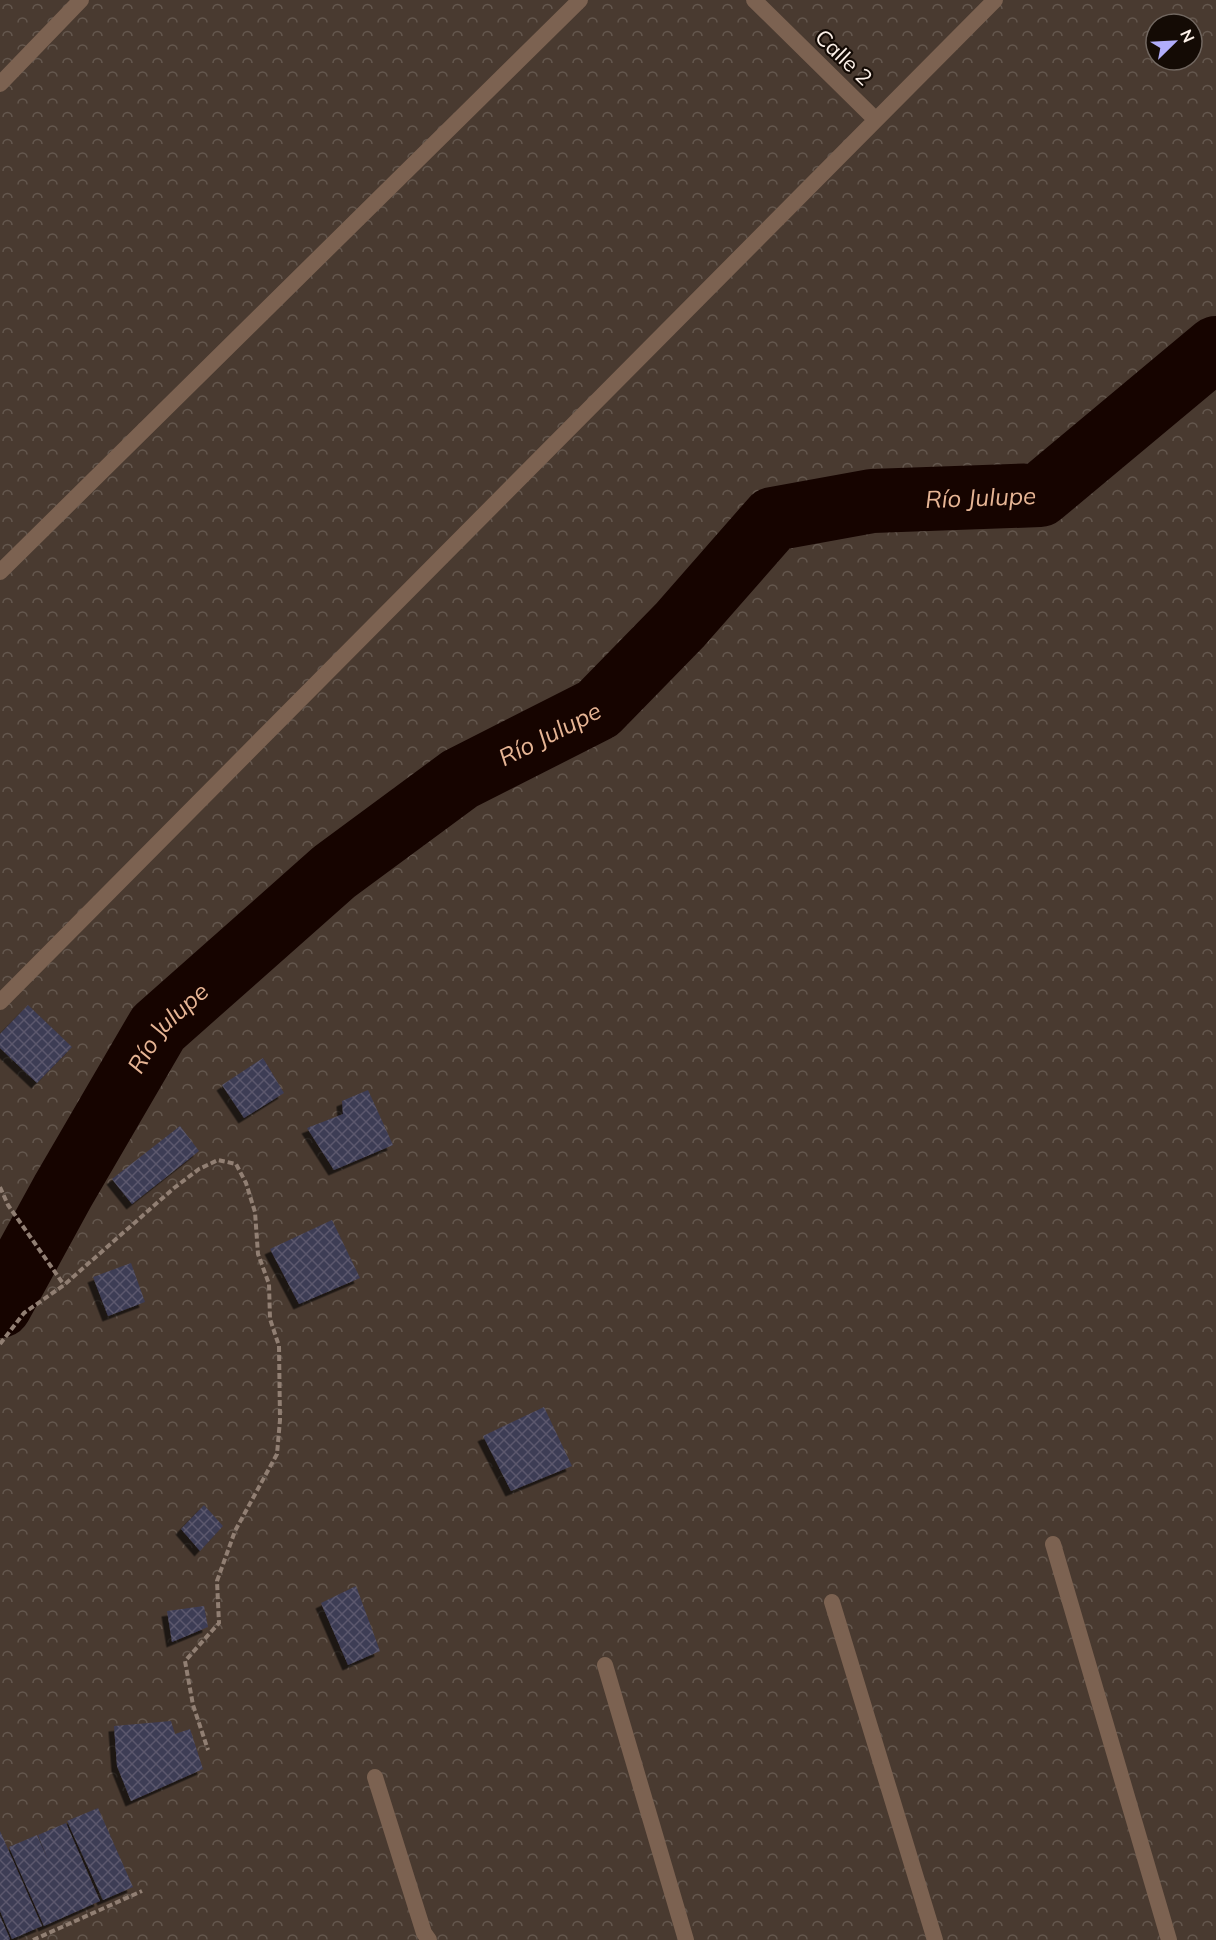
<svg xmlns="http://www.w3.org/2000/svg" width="1216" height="1940" font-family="Mulish,sans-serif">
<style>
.park{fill:url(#park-crowns);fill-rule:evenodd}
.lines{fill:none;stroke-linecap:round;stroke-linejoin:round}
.river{stroke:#160400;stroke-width:64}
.building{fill:url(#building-cross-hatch);filter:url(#shadow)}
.path{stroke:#917f73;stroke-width:4;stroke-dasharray:6 3;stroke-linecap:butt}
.minor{stroke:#7c6251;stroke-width:16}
.labels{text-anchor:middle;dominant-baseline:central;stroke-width:4.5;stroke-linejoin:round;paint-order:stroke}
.street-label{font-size:22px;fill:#fdf1e9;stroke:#140b05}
.water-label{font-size:24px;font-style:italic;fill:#e7b594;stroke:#140b05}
</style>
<defs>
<pattern id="park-crowns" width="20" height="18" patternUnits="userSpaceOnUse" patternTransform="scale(1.5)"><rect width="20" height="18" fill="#493a30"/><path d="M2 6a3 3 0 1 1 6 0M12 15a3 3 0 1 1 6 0" fill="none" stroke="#64574e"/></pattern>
<pattern id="building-cross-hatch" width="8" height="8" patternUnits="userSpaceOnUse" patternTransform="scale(1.5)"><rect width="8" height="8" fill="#3e3c55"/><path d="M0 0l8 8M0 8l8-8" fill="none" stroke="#5b596d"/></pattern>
<filter id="shadow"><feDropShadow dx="-5.5" dy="5.5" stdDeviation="0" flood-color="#0009"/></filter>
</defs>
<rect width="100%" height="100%" fill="#341e0e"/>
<path class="park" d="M 0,0 L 1216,0 L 1216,1940 L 0,1940 ZM 1156,24 L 1192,24 L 1192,60 L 1156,60 Z"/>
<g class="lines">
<path class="river" id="s1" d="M 0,1306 L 63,1191 L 158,1028 L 334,872 L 460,779 L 598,709 L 680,625 L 773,519 L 872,501 L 1040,495 L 1216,348"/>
</g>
<path class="building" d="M 28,1005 L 72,1047 L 37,1083 L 0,1048 L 0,1034 Z
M 263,1058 L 284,1093 L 244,1118 L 222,1085 Z
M 368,1090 L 393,1145 L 334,1170 L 307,1128 L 343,1114 L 342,1101 Z
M 180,1126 L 199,1151 L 132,1204 L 112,1179 Z
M 332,1220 L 360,1278 L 299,1304 L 270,1249 Z
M 131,1263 L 145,1302 L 108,1316 L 93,1277 Z
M 544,1407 L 572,1466 L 511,1491 L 483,1436 Z
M 204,1505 L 223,1526 L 200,1551 L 181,1529 Z
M 356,1586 L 380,1651 L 348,1665 L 321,1603 Z
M 204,1606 L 208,1627 L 172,1642 L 167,1611 Z
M 171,1721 L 175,1734 L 190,1729 L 203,1769 L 131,1801 L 117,1766 L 114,1726 Z
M 98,1808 L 133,1887 L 103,1900 L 67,1821 Z
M 66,1823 L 100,1901 L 44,1926 L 9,1847 L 37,1835 L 48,1860 L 38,1835 Z
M 0,1831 L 42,1926 L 12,1939 L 0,1911 Z
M 0,1916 L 10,1939 L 9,1940 L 0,1940 Z"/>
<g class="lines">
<path class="path" d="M 0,1187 L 8,1205 L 64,1285
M 0,1344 L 24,1313 L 64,1285 L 174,1188 L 199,1169 L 218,1160 L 236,1164 L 246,1183 L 255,1212 L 258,1254 L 269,1284 L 270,1319 L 279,1346 L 280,1420 L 277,1454 L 235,1531 L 217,1581 L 219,1623 L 185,1661 L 193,1705 L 208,1750
M 33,1940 L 142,1891"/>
<path class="minor" d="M 754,0 L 876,120
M 0,84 L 81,0
M 0,572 L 580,0
M 0,1002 L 995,0
M 1053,1544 L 1169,1940
M 832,1602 L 935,1940
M 605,1665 L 686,1940
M 375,1777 L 424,1933 L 429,1940"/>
</g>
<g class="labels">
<g class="street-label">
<text transform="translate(844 57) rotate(44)">Calle 2</text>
</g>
<g class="water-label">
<text stroke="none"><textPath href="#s1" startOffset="1334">Río Julupe</textPath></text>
<text stroke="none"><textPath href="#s1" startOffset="812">Río Julupe</textPath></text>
<text stroke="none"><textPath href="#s1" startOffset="326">Río Julupe</textPath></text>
</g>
</g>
<g transform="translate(1174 42) rotate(66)"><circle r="28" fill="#140b05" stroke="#716760" stroke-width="1.5"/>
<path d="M0-4.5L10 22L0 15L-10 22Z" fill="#b1adfa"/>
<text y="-9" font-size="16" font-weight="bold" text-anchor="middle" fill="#fdf1e9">N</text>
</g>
</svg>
